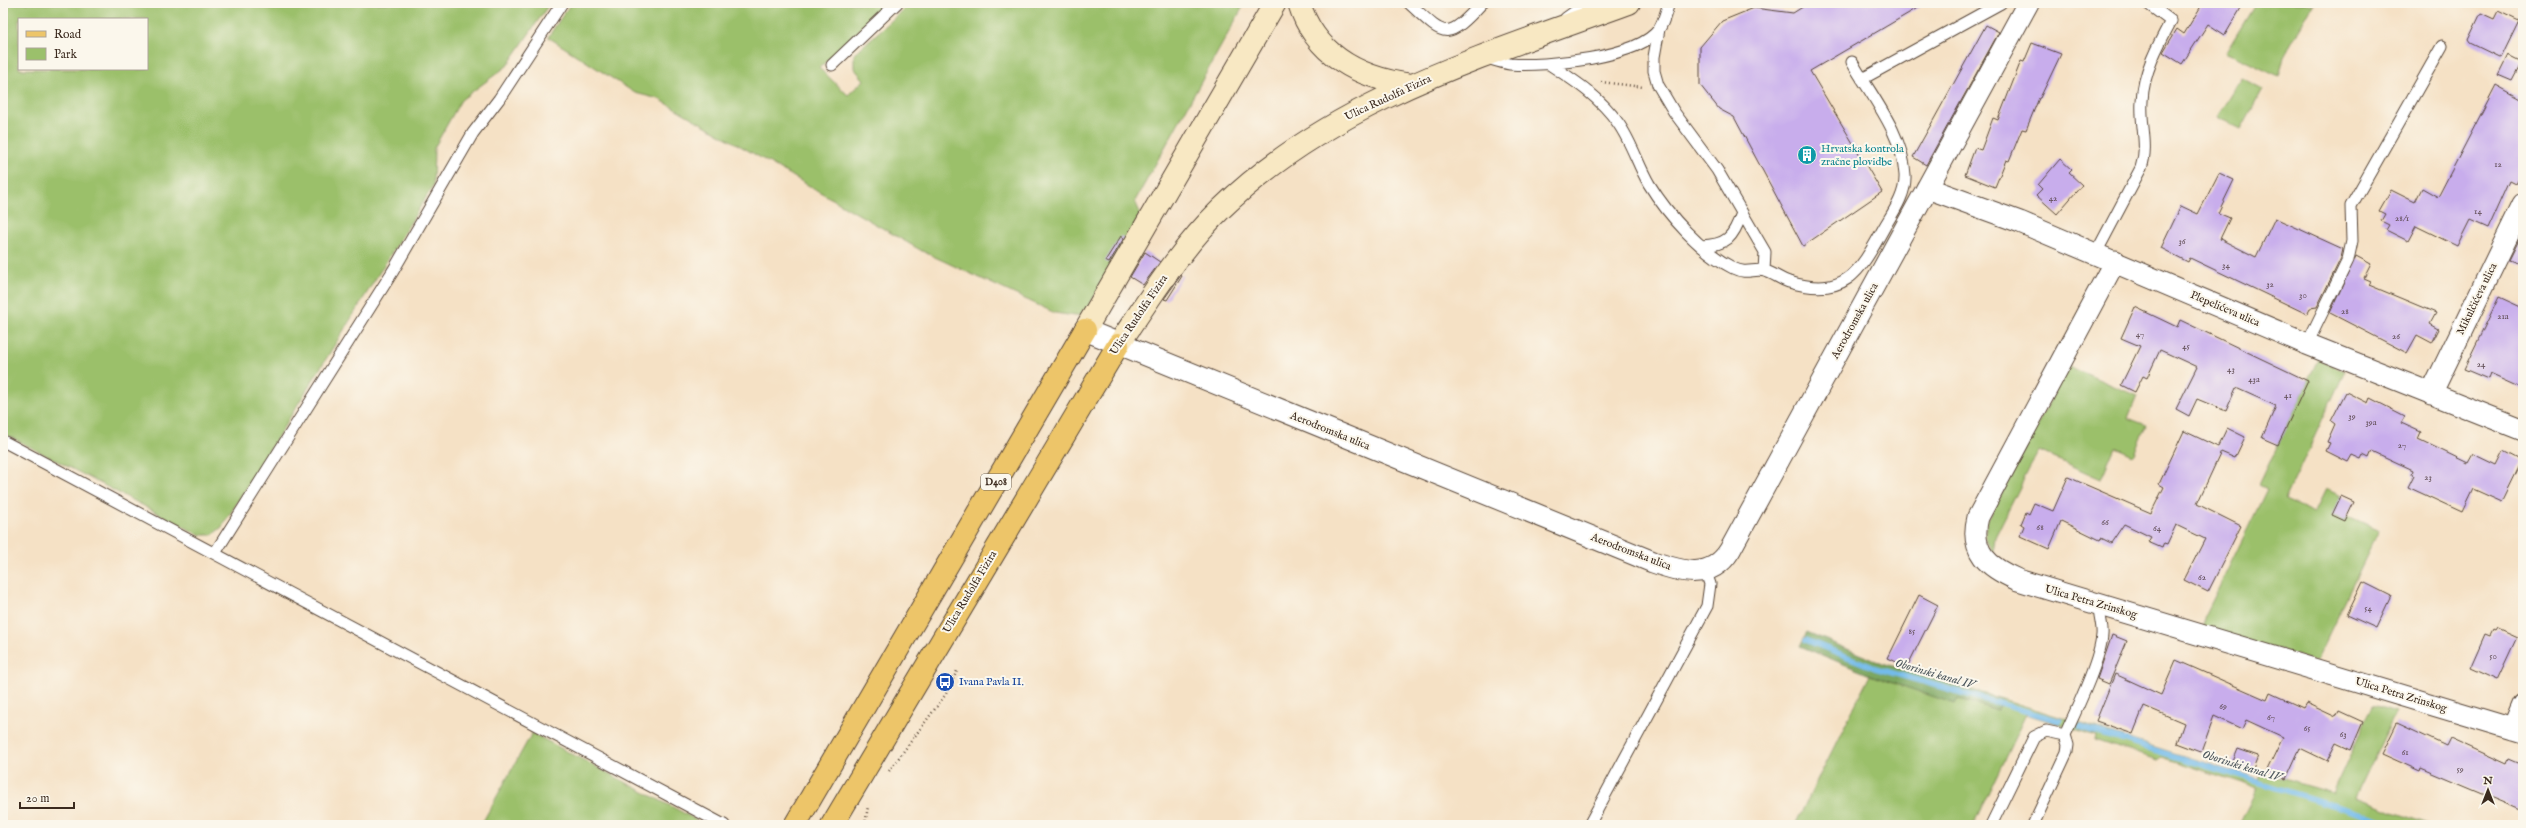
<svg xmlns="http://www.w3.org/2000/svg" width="2526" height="828" font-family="'IM FELL English',serif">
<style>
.green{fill:#9bc06b;stroke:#6b7544;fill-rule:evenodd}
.forest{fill:#7ca65f;stroke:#5c683e}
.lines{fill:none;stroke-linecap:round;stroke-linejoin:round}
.stream{stroke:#73bbeb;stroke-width:5.5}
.building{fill:#c8adec}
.lane-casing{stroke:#574537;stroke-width:13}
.street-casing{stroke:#574537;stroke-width:23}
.secondary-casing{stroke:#574537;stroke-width:24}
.primary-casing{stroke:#574537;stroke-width:24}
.path{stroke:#574537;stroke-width:2.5;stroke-dasharray:1 3;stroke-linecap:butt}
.lane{stroke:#fff;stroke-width:11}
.street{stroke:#fff;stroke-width:21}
.secondary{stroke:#f8e8c3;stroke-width:22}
.primary{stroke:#edc569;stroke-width:22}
.labels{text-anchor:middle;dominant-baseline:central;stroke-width:4;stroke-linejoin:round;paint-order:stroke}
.number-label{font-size:9px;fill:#5e4b52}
.shield{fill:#fbf7ec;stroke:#75685c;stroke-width:1}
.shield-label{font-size:10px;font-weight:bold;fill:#3b2a1e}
.street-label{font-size:11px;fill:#3b2a1e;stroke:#fbf7ec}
.culture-label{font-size:11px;fill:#0d838f;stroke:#fbf7ec;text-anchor:start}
.transit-label{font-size:11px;fill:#164399;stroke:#fbf7ec;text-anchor:start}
.water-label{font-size:12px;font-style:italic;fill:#4c565c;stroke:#fbf7ec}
</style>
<rect width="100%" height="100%" fill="#fbf7ec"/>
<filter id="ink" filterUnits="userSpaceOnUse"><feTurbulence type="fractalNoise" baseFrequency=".025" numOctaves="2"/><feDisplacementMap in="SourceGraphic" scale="8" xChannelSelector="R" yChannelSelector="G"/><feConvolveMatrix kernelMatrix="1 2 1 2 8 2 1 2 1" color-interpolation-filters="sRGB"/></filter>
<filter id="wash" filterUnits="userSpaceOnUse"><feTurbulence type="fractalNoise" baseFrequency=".012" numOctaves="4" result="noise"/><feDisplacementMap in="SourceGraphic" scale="16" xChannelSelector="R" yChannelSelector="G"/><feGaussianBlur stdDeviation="0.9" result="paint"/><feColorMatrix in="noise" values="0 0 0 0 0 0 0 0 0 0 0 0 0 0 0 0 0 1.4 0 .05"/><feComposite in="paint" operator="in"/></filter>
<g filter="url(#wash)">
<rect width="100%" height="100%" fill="#f5e1c5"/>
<path class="green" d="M 3,3 L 550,3 L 507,66 L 461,100 L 434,148 L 433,186 L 222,527 L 212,535 L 200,535 L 3,433 ZM 19,19 L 147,19 L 147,69 L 19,69 Z
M 571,3 L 888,3 L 819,68 L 848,95 L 864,80 L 854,68 L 854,54 L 911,3 L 1245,3 L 1135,201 L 1141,215 L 1085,313 L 1075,316 L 1055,313 L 922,251 L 659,99 L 635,93 L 548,37 Z
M 2256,3 L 2314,3 L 2284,56 L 2279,77 L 2226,52 Z
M 2241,78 L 2263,89 L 2241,129 L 2217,117 Z
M 2318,359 L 2345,371 L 2285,500 L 2314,513 L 2326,489 L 2341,496 L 2332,516 L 2345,521 L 2348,516 L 2379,530 L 2316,661 L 2203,628 L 2204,618 L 2267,489 L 2259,485 Z
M 2068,366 L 2137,396 L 2128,418 L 2146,425 L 2133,455 L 2115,447 L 2101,479 L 2038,451 L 1995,537 L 1993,554 L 1985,537 L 1986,524 Z
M 1870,675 L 1955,703 L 1958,699 L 1998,710 L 2002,699 L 2260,780 L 2263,773 L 2333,793 L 2373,705 L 2396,712 L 2355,798 L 2430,825 L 2239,825 L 2257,788 L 2162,757 L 2157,760 L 2095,740 L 2096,736 L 2026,714 L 1973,825 L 1795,825 Z
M 532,733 L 682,812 L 705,825 L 481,825 Z"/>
<path class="forest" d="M 1807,632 L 1876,661 L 2002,699 L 1998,710 L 1958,699 L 1955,704 L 1870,675 L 1800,646 Z"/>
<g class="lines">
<path class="stream" d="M 1806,640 L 1875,668 L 2060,721
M 2080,727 L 2397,825"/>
</g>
<g id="blocks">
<path class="building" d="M 1809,3 L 1926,3 L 1810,71 L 1882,192 L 1803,246 L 1734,117 L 1719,109 L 1700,85 L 1700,47 L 1722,21 L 1754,8 L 1793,13 Z
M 2203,3 L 2244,3 L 2225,35 L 2208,24 L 2182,64 L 2163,52 L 2177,29 L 2184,34 Z
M 2498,11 L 2519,21 L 2501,58 L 2470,43 L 2468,40 L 2481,13 L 2494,19 Z
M 1986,25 L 1999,32 L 1926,165 L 1913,157 Z
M 2032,43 L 2061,54 L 2040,98 L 2039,98 L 2026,130 L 2022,129 L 2009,161 L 2006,160 L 1995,187 L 1965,175 L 1975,148 L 1981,150 L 1993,118 L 1998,120 L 2021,61 L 2024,62 Z
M 2508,55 L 2522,62 L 2512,81 L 2498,75 Z
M 2496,85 L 2523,100 L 2523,169 L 2515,184 L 2509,181 L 2488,228 L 2470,220 L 2457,246 L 2416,226 L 2408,241 L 2386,230 L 2389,225 L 2381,221 L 2385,214 L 2379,211 L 2391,190 L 2415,202 L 2422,188 L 2438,197 Z
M 2060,159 L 2072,170 L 2069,173 L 2082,185 L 2057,214 L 2036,195 L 2042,189 L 2038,185 Z
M 2219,173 L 2234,180 L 2218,213 L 2230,218 L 2220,239 L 2256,257 L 2275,218 L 2343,249 L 2341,258 L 2317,307 L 2310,308 L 2307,314 L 2190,258 L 2188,262 L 2161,248 L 2181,206 L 2198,214 Z
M 2523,232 L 2523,265 L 2509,260 Z
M 1121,236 L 1124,238 L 1109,263 L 1105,261 Z
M 1145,252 L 1160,262 L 1143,285 L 1130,277 Z
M 2356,256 L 2371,264 L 2364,278 L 2371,281 L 2369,285 L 2436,313 L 2430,324 L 2439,329 L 2432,343 L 2417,335 L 2407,353 L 2330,313 Z
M 1181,275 L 1182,276 L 1167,300 L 1164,299 Z
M 2499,297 L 2523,308 L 2523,389 L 2490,374 L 2488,379 L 2464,369 Z
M 2135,307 L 2177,327 L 2180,320 L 2308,381 L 2278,445 L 2262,438 L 2276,406 L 2236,388 L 2226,411 L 2197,399 L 2189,416 L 2176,409 L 2197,367 L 2160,350 L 2147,378 L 2143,376 L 2135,392 L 2121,385 L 2140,346 L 2121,338 Z
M 2346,392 L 2368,403 L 2370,398 L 2405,416 L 2401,423 L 2421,432 L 2418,439 L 2468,463 L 2473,454 L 2496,465 L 2503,451 L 2522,461 L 2502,502 L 2473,489 L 2462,512 L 2408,487 L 2414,475 L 2412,474 L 2413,470 L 2372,451 L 2369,458 L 2363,455 L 2361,459 L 2352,455 L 2348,462 L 2326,451 L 2330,443 L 2327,442 L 2335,424 L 2331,421 Z
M 2227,428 L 2245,437 L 2235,458 L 2221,452 L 2197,504 L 2241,526 L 2208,592 L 2184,580 L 2205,539 L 2176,525 L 2167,544 L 2164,543 L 2162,548 L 2148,542 L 2151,537 L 2124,524 L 2111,543 L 2101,538 L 2100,540 L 2061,521 L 2049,549 L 2020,536 L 2024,526 L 2021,524 L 2026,512 L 2029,514 L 2034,503 L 2053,511 L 2068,477 L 2151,513 L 2164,487 L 2159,484 L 2184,431 L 2218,447 Z
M 2341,496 L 2354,502 L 2345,521 L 2332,515 Z
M 2363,582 L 2391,596 L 2376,628 L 2347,615 Z
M 1919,595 L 1938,605 L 1907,667 L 1888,658 Z
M 2497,628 L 2517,637 L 2497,680 L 2470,668 L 2485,634 L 2490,636 L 2493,630 L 2495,631 Z
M 2112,635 L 2127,641 L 2109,684 L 2097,679 Z
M 2176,660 L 2267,700 L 2270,693 L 2303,708 L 2306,703 L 2336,717 L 2339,711 L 2363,722 L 2351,750 L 2336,743 L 2327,761 L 2300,748 L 2286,779 L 2267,770 L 2283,737 L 2246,720 L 2242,729 L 2214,716 L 2201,752 L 2177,743 L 2184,723 L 2144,706 L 2133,734 L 2096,721 L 2115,674 L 2161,695 Z
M 2397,723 L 2446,746 L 2450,738 L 2507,764 L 2509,759 L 2523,765 L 2523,811 L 2421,768 L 2420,771 L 2382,754 Z
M 2238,749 L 2258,756 L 2252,771 L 2232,764 Z"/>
</g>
</g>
<g filter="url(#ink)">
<use href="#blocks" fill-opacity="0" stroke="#574537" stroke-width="1"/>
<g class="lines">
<g class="lane-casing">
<path id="lane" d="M 1409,3 C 1445,37 1446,42 1482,3
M 1566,18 L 1587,3
M 1659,29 L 1654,57 L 1654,71 L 1658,85 L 1674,112 L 1717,170 L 1765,252 L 1764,271
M 1487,58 C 1494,60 1503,63 1510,64 C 1544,67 1639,58 1659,29 C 1664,22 1666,11 1669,3
M 1549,64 C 1575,81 1600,97 1618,123 C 1631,141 1638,165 1649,184 C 1668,215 1701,252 1733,268 C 1747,275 1754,268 1765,271 C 1773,273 1780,279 1789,282 C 1847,299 1860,271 1885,226 C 1894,211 1906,194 1905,175 C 1903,134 1872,97 1852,62
M 832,65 L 897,3
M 1862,79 L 2001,3
M 1701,246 C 1727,245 1733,238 1742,213
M 2096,253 L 2141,168 C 2149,145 2140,125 2142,101 C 2143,73 2158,45 2171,21 L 2147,3
M 2307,344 L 2348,260 L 2352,241 L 2351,206 L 2442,46
M 3,441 L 724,825
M 215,553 L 393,271 L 473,133 L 499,99 L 562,3
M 1589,825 L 1707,606 L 1710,584 L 1705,570
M 1991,825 L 2034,737 L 2046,731 L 2065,735
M 2033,825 L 2067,752 L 2068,745 L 2065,735 C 2076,710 2100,661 2102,635 C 2103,626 2099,616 2099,605"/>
</g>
<g class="street-casing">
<path id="street" d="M 1927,188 L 2020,222 L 2307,344 L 2523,430
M 2115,261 L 1978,517 C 1969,552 1988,567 2018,580 L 2523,732
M 1085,330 L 1653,562 C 1682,572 1711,581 1730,550 L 2028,3
M 2431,394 L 2523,204
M 2513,729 L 2523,705"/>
</g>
<g class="secondary-casing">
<path id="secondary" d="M 1299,3 C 1315,55 1359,78 1411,85
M 1085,330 L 1275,3
M 1118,345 C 1150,298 1180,249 1221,209 C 1332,100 1487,55 1629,3"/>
</g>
<g class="primary-casing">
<path id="primary" d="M 795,825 L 1085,330
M 832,825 L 1118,345"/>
</g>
<path class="path" d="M 1601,82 L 1643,87
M 889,771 L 946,694 L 958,669
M 865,825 L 868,806"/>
<use href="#lane" class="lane"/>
<use href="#street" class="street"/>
<use href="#secondary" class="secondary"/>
<use href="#primary" class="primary"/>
</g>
</g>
<defs>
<g id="building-disc" transform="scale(1)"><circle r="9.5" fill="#0f9aa8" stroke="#fbf7ec"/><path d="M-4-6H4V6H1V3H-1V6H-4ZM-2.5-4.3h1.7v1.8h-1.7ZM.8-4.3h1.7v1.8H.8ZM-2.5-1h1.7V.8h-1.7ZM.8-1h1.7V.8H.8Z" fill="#fff"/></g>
<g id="bus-disc" transform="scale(1)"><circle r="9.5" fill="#1a4fb4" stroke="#fbf7ec"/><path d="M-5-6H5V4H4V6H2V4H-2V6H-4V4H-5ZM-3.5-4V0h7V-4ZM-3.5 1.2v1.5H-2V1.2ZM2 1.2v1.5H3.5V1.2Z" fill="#fff"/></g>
</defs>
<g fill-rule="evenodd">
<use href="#building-disc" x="1807" y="155"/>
<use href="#bus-disc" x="945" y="682"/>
</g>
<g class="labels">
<g class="number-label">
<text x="2498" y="164">12</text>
<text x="2053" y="198">42</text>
<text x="2478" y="211">14</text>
<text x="2402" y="218">28/1</text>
<text x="2182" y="241">36</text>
<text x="2226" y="265">34</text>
<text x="2270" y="284">32</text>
<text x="2303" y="295">30</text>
<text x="2345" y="311">28</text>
<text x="2503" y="316">21a</text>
<text x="2140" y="334">47</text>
<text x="2396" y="336">26</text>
<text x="2186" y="346">45</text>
<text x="2481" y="364">24</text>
<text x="2231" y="369">43</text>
<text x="2254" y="379">43a</text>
<text x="2288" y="395">41</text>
<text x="2352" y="416">39</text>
<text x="2371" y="422">39a</text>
<text x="2402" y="445">27</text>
<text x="2428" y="477">23</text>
<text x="2105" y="522">66</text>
<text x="2040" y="527">68</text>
<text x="2157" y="528">64</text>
<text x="2202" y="577">62</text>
<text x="2368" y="608">54</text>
<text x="1912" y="631">85</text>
<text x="2493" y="656">50</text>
<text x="2223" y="706">69</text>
<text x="2271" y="717">67</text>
<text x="2307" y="728">65</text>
<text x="2343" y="734">63</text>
<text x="2405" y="752">61</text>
<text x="2460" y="769">59</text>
</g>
<rect class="shield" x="981" y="474" width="30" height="16" rx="3"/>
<g class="shield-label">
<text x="996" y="482">D408</text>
</g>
<g class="street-label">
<text transform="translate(1388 98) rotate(-25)">Ulica Rudolfa Fizira</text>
<text transform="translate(2477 299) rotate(-64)">Mikulčićeva ulica</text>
<text transform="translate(2225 309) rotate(23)">Plepelićeva ulica</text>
<text transform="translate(1139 315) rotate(-56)">Ulica Rudolfa Fizira</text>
<text transform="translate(1855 321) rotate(-61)">Aerodromska ulica</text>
<text transform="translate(1330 431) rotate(22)">Aerodromska ulica</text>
<text transform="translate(1631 552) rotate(21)">Aerodromska ulica</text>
<text transform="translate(970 592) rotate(-59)">Ulica Rudolfa Fizira</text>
<text transform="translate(2091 602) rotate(16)">Ulica Petra Zrinskog</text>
<text transform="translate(2401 695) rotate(17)">Ulica Petra Zrinskog</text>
</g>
<g class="culture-label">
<text x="1821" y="149">Hrvatska kontrola<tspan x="1821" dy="13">zračne plovidbe</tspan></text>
</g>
<g class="transit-label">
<text x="959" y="682">Ivana Pavla II.</text>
</g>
<g class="water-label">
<text transform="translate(1935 674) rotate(16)">Oborinski kanal IV</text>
<text transform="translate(2242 766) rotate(17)">Oborinski kanal IV</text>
</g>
</g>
<rect width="2526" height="828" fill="none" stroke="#fbf7ec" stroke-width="16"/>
<rect x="18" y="18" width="130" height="52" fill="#fbf7ec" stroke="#aea59a"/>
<rect x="26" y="31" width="20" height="6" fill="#edc569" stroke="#aea59a"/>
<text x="54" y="38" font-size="12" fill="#3b2a1e">Road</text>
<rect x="26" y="48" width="20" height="12" fill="#9bc06b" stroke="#aea59a"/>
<text x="54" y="58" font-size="12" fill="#3b2a1e">Park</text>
<g transform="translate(2488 790)" stroke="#fbf7ec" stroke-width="3" paint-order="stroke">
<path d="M0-3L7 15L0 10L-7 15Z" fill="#3b2a1e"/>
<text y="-6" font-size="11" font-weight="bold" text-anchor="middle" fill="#3b2a1e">N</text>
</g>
<path d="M20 802v6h54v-6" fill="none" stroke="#3b2a1e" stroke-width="2"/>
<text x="26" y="802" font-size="12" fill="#3b2a1e" stroke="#fbf7ec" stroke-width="3" paint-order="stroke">20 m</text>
</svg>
